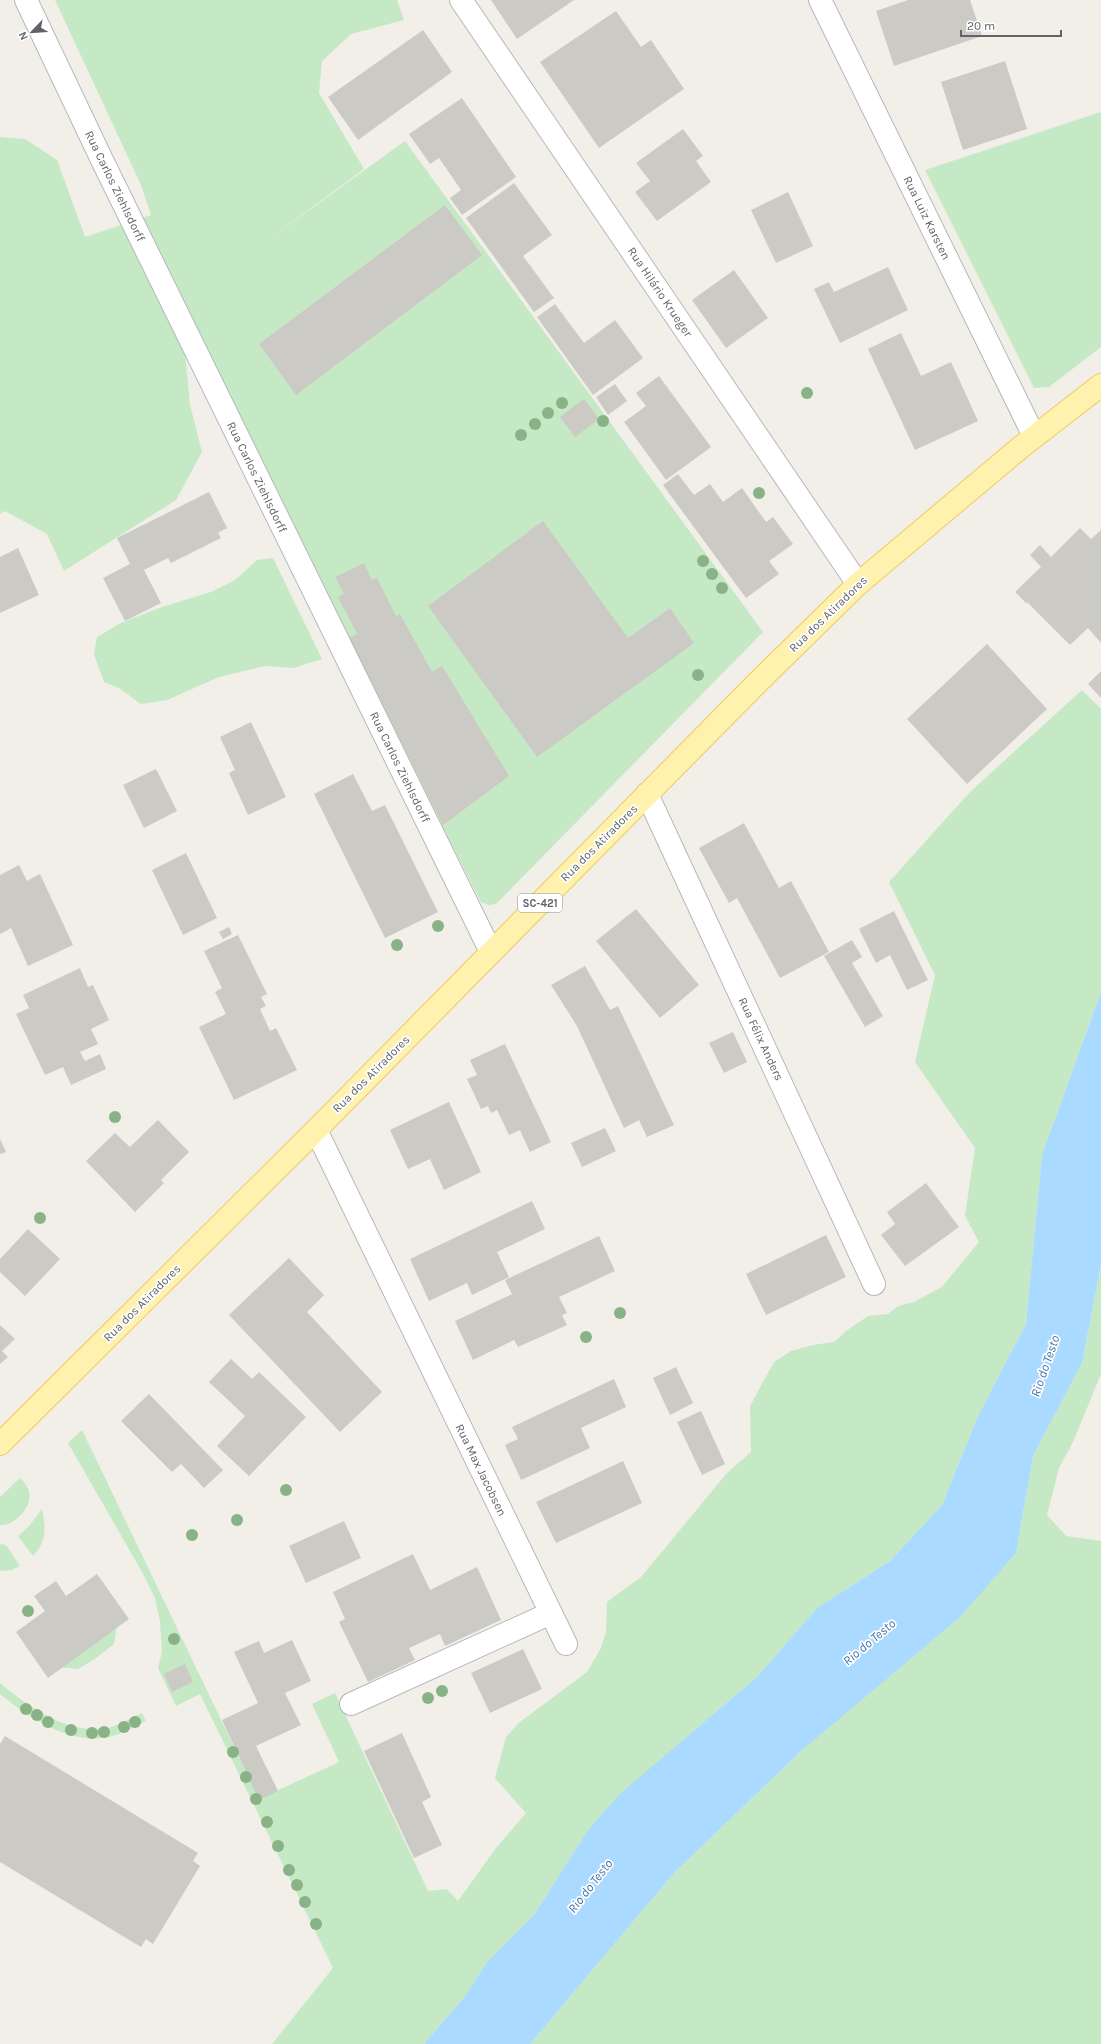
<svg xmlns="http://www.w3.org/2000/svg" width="1101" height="2044" font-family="Karla,sans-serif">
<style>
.green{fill:#c5e8c5}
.water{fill:#aadaff}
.building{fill:#cccac5}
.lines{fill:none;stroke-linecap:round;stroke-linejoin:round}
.street-casing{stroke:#b5b8bc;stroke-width:24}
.primary-casing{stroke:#f2c960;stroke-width:24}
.street{stroke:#fff;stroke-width:22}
.primary{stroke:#fff2af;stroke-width:22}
.tree{fill:#89b387}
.labels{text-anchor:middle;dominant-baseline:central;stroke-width:3.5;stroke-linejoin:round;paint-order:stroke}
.shield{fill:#fff;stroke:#8f9295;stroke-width:1}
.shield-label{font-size:11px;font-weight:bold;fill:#5f6368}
.street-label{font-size:12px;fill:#5f6368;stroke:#fff}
.water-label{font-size:13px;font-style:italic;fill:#4174aa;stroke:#fff}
</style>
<rect width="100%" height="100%" fill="#f1efe8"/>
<path class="green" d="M 55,0 L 397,0 L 404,20 L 351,34 L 322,61 L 319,93 L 364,169 L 261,245 L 405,141 L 763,632 L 496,904 L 489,905 L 481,902 L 181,312 L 190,405 L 202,452 L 176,500 L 64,571 L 47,534 L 5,511 L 0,514 L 0,137 L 25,139 L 57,160 L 85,237 L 151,215 L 141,185 Z
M 1101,112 L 1101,347 L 1049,387 L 1034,388 L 925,170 Z
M 273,558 L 322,659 L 293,668 L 265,666 L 219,677 L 167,700 L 141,704 L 119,688 L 104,682 L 94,654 L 97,637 L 121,623 L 162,607 L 211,592 L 235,580 L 257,560 Z
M 1082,690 L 1101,709 L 1101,992 L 1042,1155 L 1026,1324 L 978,1416 L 942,1505 L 890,1561 L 817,1608 L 758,1676 L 688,1736 L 588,1830 L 534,1915 L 487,1962 L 466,1995 L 424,2044 L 272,2044 L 333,1968 L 200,1694 L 176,1706 L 158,1668 L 162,1652 L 160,1621 L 155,1598 L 142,1572 L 68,1443 L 82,1430 L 259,1799 L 339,1762 L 312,1704 L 335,1693 L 428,1891 L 447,1889 L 458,1901 L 496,1848 L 526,1813 L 495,1778 L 506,1737 L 520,1722 L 587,1672 L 601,1648 L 606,1632 L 607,1602 L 641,1577 L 727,1473 L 751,1452 L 750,1406 L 774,1362 L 791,1351 L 813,1345 L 834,1342 L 846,1331 L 868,1316 L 888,1314 L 898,1306 L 914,1302 L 942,1287 L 979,1242 L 965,1216 L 975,1148 L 915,1062 L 935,975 L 889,882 L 970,792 Z
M 1101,1265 L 1101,1374 L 1073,1442 L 1059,1468 L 1047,1515 L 1066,1536 L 1101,1541 L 1101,2044 L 530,2044 L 674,1873 L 801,1751 L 1016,1553 L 1033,1456 L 1082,1363 Z
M 20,1478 C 23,1481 27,1486 29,1491 C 33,1506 15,1526 0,1525 L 0,1497 Z
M 42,1509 C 46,1529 47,1541 33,1556 L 18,1536 L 29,1526 Z
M 0,1544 L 6,1545 L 20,1566 L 12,1570 L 0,1571 Z
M 117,1625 L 114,1644 L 96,1658 L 78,1669 L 58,1667 Z
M 0,1683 C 29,1707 67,1735 108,1728 C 120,1725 131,1718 142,1713 L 146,1721 C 132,1728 119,1736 103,1738 C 65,1742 28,1717 0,1694 Z"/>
<path class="water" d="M 1101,992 L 1101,1265 L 1082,1363 L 1033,1456 L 1016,1553 L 960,1617 L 801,1751 L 674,1873 L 530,2044 L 424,2044 L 466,1995 L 487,1962 L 534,1915 L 588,1830 L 620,1794 L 758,1676 L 817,1608 L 890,1561 L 942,1505 L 978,1416 L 1026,1324 L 1042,1155 Z"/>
<path class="building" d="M 491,0 L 574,0 L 517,39 Z
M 908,0 L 970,0 L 982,36 L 894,66 L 876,11 Z
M 616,11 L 641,47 L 651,40 L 684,89 L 599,148 L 540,62 Z
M 423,30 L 452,72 L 358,140 L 328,97 Z
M 1005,61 L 1027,129 L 963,150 L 941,82 Z
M 462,98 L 516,177 L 462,215 L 450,198 L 461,190 L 439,158 L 430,164 L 409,134 Z
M 683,129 L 703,156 L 696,161 L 711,182 L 657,221 L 635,192 L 650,181 L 636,163 Z
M 514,183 L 552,235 L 523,256 L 554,298 L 534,312 L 466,218 Z
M 788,192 L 813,246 L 776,263 L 751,210 Z
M 445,205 L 482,255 L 296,395 L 259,344 Z
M 888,267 L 908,310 L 840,343 L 814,289 L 829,282 L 834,292 Z
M 734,270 L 768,318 L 726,348 L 692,300 Z
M 555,304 L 584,343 L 615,320 L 643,358 L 593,395 L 537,317 Z
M 901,333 L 921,376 L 951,362 L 978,421 L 915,450 L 868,349 Z
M 659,376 L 711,447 L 666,480 L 624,422 L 646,406 L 636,393 Z
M 615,384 L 627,401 L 608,415 L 596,397 Z
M 584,399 L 599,419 L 575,437 L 560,417 Z
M 678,474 L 694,495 L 710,484 L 723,502 L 742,488 L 766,522 L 773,517 L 793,544 L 769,561 L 779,574 L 746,598 L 663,485 Z
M 209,492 L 227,528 L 218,533 L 221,538 L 171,563 L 168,558 L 144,570 L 161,603 L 125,621 L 103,578 L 130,564 L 117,538 Z
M 543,521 L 628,638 L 670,608 L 694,643 L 537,757 L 428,606 Z
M 1080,528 L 1091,539 L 1101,530 L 1101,643 L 1088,628 L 1070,645 L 1027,602 L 1026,603 L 1015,592 L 1041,567 L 1030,555 L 1040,545 L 1051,557 Z
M 18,548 L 39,595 L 0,613 L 0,557 Z
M 364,563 L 372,580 L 377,578 L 396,616 L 400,614 L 432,672 L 442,666 L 509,776 L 443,825 L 349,638 L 357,634 L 338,597 L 344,594 L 335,577 Z
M 987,644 L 1047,709 L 967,784 L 907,719 Z
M 1101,671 L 1101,698 L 1088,684 Z
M 251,722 L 286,797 L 248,815 L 229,773 L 235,770 L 220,737 Z
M 156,769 L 177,811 L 144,828 L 123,785 Z
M 353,774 L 372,811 L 385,805 L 438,912 L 385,938 L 314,794 Z
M 744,823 L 779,888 L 791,881 L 829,952 L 780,978 L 737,898 L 729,903 L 699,848 Z
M 186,853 L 217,918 L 183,935 L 152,870 Z
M 19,865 L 27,881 L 40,874 L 73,945 L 28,966 L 11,928 L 0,934 L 0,875 Z
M 636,909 L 699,985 L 660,1018 L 596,941 Z
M 894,911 L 928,980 L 907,990 L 890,955 L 876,963 L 859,929 Z
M 229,927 L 232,934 L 223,939 L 219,932 Z
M 238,935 L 267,994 L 261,997 L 266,1006 L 260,1009 L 270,1031 L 276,1028 L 297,1070 L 234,1100 L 199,1027 L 226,1014 L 215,992 L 222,988 L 204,951 Z
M 852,940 L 862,957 L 852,963 L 883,1016 L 865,1027 L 824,956 Z
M 585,966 L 610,1010 L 618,1006 L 674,1125 L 647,1137 L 639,1120 L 624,1128 L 577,1026 L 551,985 Z
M 80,968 L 88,987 L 93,985 L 109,1020 L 91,1029 L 98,1044 L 80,1052 L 85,1061 L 100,1054 L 106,1069 L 71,1085 L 63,1067 L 45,1075 L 16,1014 L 29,1008 L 23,995 Z
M 733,1032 L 747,1062 L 724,1073 L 709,1043 Z
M 505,1044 L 551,1142 L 530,1152 L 520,1130 L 509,1135 L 497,1110 L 491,1113 L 488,1106 L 481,1109 L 467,1079 L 477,1075 L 470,1060 Z
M 449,1102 L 481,1172 L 444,1190 L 430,1159 L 408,1169 L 390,1130 Z
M 158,1120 L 189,1152 L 161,1180 L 164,1183 L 135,1212 L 86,1161 L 115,1133 L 130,1147 Z
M 605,1128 L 616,1151 L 582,1167 L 571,1143 Z
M 0,1139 L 6,1152 L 0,1154 Z
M 926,1183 L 959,1227 L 905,1266 L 881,1235 L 895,1224 L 887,1212 Z
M 532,1201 L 545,1229 L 497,1252 L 509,1277 L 472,1295 L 467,1283 L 429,1301 L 410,1259 Z
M 28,1229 L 60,1259 L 25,1296 L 0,1272 L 0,1259 Z
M 826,1235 L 846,1277 L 766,1315 L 746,1274 Z
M 599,1236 L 615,1271 L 559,1297 L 567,1313 L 562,1315 L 567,1325 L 518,1347 L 514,1340 L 473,1360 L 455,1321 L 512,1294 L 505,1280 Z
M 289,1258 L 324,1295 L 307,1312 L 382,1392 L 340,1432 L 229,1315 Z
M 0,1325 L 15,1339 L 2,1351 L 8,1357 L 0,1364 Z
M 231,1359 L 252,1379 L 259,1372 L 306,1417 L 249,1476 L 217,1446 L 245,1416 L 209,1382 Z
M 676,1367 L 693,1403 L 670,1415 L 653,1378 Z
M 614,1379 L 626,1407 L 581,1428 L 590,1448 L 521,1480 L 505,1445 L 518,1439 L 512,1427 Z
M 149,1394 L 223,1470 L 204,1488 L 181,1464 L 172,1472 L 121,1421 Z
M 701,1411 L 725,1464 L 702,1475 L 677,1422 Z
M 623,1461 L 642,1503 L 556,1543 L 536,1502 Z
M 344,1521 L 361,1558 L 306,1583 L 289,1546 Z
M 413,1554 L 430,1590 L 477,1567 L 501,1620 L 445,1646 L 440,1634 L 409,1648 L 415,1660 L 368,1682 L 339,1622 L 345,1619 L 333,1592 Z
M 97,1574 L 129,1619 L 48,1678 L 16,1632 L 45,1611 L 34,1596 L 56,1581 L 66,1596 Z
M 292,1640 L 311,1681 L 285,1693 L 301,1725 L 256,1746 L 278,1791 L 259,1800 L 222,1720 L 258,1703 L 234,1652 L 259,1641 L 264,1653 Z
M 523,1649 L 542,1689 L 490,1713 L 471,1673 Z
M 185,1664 L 193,1682 L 172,1692 L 164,1674 Z
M 402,1733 L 431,1797 L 422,1802 L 442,1845 L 414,1858 L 364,1751 Z
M 5,1736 L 198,1853 L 193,1861 L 200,1866 L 153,1944 L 146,1939 L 141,1947 L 0,1862 L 0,1744 Z"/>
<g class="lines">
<g class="street-casing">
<path id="street" d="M 26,0 L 102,160 L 491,952
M 461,0 L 858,584
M 820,0 L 1034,436
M 647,794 L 874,1284
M 316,1130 L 566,1644
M 351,1704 L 551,1613"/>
</g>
<g class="primary-casing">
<path id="primary" d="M 0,1444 L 316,1130 L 756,684 L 858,584 L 1021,447 L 1101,385"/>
</g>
<use href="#street" class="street"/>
<use href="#primary" class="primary"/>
</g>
<g class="tree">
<circle cx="807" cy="393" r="6"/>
<circle cx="562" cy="403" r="6"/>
<circle cx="548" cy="413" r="6"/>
<circle cx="603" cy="421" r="6"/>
<circle cx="535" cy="424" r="6"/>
<circle cx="521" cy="435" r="6"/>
<circle cx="759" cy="493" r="6"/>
<circle cx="703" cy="561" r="6"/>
<circle cx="712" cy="574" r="6"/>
<circle cx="722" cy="588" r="6"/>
<circle cx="698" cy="675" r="6"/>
<circle cx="438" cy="926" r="6"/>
<circle cx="397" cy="945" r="6"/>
<circle cx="115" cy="1117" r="6"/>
<circle cx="40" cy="1218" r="6"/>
<circle cx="620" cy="1313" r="6"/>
<circle cx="586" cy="1337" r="6"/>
<circle cx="286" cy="1490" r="6"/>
<circle cx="237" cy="1520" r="6"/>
<circle cx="192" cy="1535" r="6"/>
<circle cx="28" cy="1611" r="6"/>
<circle cx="174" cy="1639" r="6"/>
<circle cx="442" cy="1691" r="6"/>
<circle cx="428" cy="1698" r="6"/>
<circle cx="26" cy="1709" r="6"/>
<circle cx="37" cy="1715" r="6"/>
<circle cx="48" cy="1722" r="6"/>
<circle cx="135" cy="1722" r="6"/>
<circle cx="124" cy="1727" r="6"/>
<circle cx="71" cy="1730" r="6"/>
<circle cx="104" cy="1732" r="6"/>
<circle cx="92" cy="1733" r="6"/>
<circle cx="233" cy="1752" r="6"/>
<circle cx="246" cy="1777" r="6"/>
<circle cx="256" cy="1799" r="6"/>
<circle cx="267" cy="1822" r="6"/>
<circle cx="278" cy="1846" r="6"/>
<circle cx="289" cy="1870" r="6"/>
<circle cx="297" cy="1885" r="6"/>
<circle cx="305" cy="1902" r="6"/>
<circle cx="316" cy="1924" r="6"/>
</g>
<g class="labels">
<rect class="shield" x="518" y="894" width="44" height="18" rx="3"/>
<g class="shield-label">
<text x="540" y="903">SC-421</text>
</g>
<g class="street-label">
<text transform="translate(115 186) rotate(64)">Rua Carlos Ziehlsdorff</text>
<text transform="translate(927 218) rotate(64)">Rua Luiz Karsten</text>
<text transform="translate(660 292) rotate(56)">Rua Hilário Krueger</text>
<text transform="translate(257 477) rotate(64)">Rua Carlos Ziehlsdorff</text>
<text transform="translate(828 614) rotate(-44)">Rua dos Atiradores</text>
<text transform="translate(400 767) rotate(64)">Rua Carlos Ziehlsdorff</text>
<text transform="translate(599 843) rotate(-45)">Rua dos Atiradores</text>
<text transform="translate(761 1039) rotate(65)">Rua Félix Anders</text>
<text transform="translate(371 1074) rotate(-45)">Rua dos Atiradores</text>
<text transform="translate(142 1303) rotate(-45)">Rua dos Atiradores</text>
<text transform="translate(481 1470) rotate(64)">Rua Max Jacobsen</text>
</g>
<g class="water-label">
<text transform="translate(1045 1366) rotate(-71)">Rio do Testo</text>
<text transform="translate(869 1642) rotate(-40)">Rio do Testo</text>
<text transform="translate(590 1886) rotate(-52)">Rio do Testo</text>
</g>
</g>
<g transform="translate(32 32) rotate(245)" stroke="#ffffff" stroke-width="3" paint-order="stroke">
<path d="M0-3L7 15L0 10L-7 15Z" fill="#5f6368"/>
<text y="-6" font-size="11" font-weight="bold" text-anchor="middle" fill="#5f6368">N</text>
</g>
<path d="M961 30v6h100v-6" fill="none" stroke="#5f6368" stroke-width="2"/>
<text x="967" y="30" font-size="12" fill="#5f6368" stroke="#ffffff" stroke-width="3" paint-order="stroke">20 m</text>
</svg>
